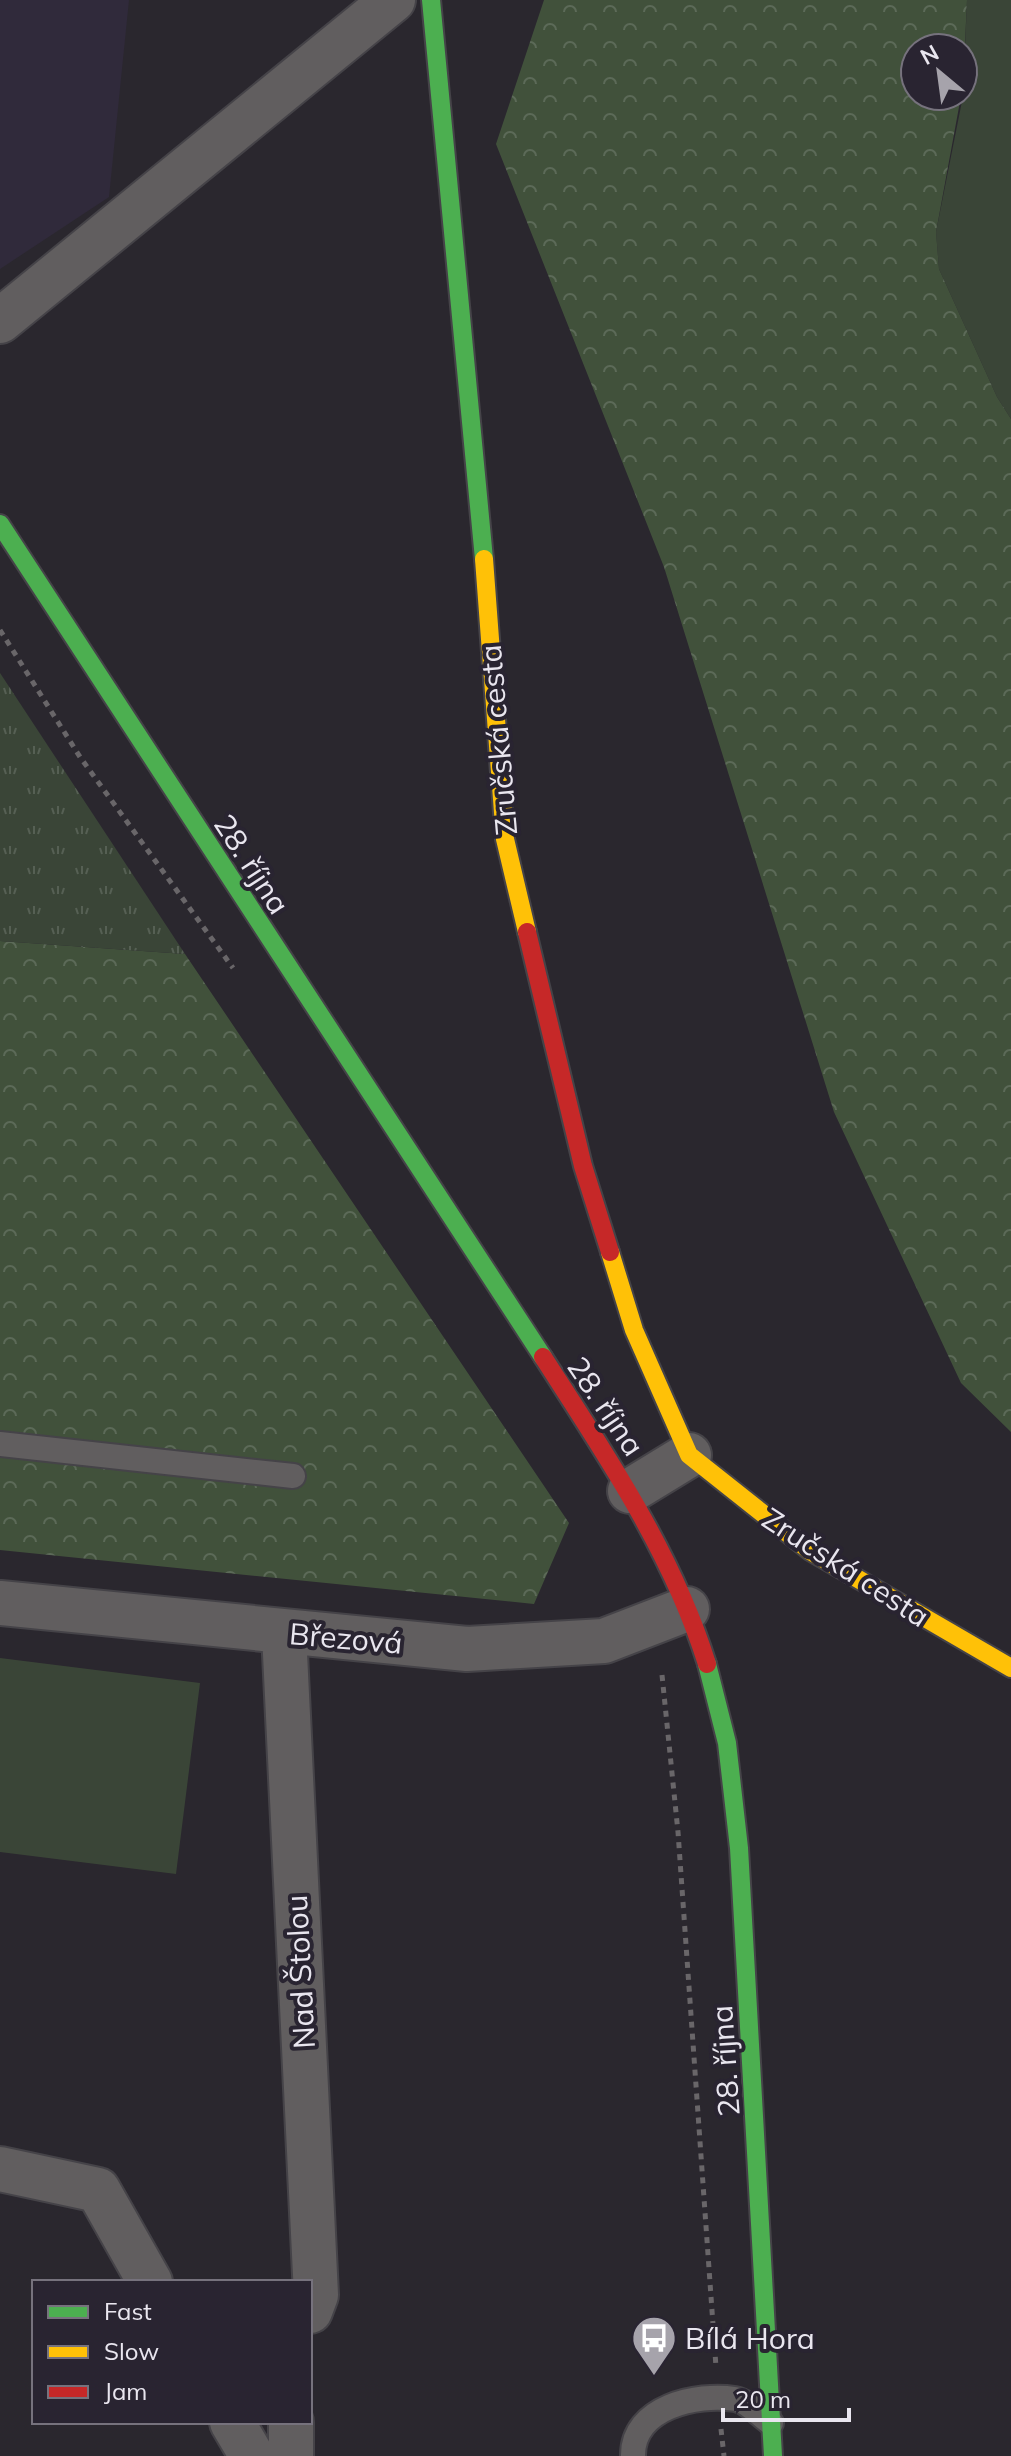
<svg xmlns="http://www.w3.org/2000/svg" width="1011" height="2456" font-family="Mulish,sans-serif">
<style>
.built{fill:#302a3b}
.grass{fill:#3a4537}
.forest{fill:url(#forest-crowns)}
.park{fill:url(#park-tufts)}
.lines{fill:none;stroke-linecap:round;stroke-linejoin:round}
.lane-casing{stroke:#454348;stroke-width:28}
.street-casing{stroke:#454348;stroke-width:48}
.fast-casing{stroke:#454348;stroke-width:22}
.slow-casing{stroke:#454348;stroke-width:22}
.jam-casing{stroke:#454348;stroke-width:22}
.path{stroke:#696669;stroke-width:5;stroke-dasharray:6 6;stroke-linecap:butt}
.lane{stroke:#615e5f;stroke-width:24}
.street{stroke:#615e5f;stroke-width:44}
.fast{stroke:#4caf50;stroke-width:18}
.slow{stroke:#ffc107;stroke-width:18}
.jam{stroke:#c62828;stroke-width:18}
.labels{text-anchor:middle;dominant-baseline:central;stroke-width:8;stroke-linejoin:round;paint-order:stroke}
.street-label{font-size:30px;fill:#e9e6ef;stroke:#292431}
.poi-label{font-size:30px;fill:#e9e6ef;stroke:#292431;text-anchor:start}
</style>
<defs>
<pattern id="forest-crowns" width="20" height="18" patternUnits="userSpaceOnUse" patternTransform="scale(2)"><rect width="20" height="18" fill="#41513b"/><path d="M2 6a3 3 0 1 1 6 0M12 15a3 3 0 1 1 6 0" fill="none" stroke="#5c6a58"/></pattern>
<pattern id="park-tufts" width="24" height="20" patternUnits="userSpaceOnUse" patternTransform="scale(2)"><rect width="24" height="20" fill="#3a4537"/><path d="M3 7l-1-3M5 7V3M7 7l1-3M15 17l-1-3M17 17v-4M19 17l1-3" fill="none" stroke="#566054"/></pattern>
</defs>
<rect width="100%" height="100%" fill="#2a272e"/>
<path class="built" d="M 0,0 L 129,0 L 109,197 L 0,269 Z"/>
<path class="grass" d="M 967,0 L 1011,0 L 1011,419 L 997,397 L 939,269 L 936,232 L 963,96 Z
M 0,1658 L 200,1683 L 176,1874 L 0,1852 Z"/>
<path class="forest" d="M 544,0 L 967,0 L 963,85 L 963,48 L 915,48 L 915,96 L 961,96 L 936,232 L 939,269 L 997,397 L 1011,419 L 1011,1432 L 961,1383 L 834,1112 L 664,567 L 496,144 Z
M 0,941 L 185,954 L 569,1523 L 534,1604 L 0,1550 Z"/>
<path class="park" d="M 0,673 L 185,954 L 0,941 Z"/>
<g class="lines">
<g class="lane-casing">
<path id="lane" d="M 0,1444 L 293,1476
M 633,2456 C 632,2407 697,2393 735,2399 C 747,2401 761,2416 771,2423"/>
</g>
<g class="street-casing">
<path id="street" d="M 0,321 L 393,0
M 630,1491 L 689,1455
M 0,1603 L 467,1649 L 604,1641 L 687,1609
M 284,1633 L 316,2295 L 310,2311
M 0,2169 L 98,2190 L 150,2282
M 232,2422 L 252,2456
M 291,2422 L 291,2456"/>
</g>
<g class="fast-casing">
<path id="fast" d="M 431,0 L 484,559
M 0,524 L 543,1357
M 707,1664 L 727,1743 L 739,1848 L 773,2456"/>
</g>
<g class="slow-casing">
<path id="slow" d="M 484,559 L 505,839 L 527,932
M 610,1252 L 634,1330 L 689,1455 L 810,1551 L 1011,1668"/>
</g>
<g class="jam-casing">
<path id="jam" d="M 527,932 L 583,1166 L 610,1252
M 543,1357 C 606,1455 672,1552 707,1664"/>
</g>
<path class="path" d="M 0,630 L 80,757 L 233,968
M 662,1675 L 678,1832 L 716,2367
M 721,2429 L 724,2456"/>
<use href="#lane" class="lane"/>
<use href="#street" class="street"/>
<use href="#fast" class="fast"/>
<use href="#slow" class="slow"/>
<use href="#jam" class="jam"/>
</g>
<defs>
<g id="bus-pin" transform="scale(2.3)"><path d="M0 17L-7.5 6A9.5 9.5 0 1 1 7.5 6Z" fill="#a6a3ab" stroke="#292431"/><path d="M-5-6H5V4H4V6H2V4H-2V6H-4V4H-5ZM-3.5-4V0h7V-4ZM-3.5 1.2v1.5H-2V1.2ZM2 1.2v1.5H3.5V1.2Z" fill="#fff"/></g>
</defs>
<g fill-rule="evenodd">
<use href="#bus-pin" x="654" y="2338"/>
</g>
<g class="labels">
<g class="street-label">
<text transform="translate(498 740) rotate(-95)">Zručská cesta</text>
<text transform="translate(252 864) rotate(57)">28. října</text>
<text transform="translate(606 1406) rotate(56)">28. října</text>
<text transform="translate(846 1567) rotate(33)">Zručská cesta</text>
<text transform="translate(346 1638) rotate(5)">Březová</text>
<text transform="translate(300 1972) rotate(-93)">Nad Štolou</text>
<text transform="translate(725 2061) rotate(-94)">28. října</text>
</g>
<g class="poi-label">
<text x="685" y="2338">Bílá Hora</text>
</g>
</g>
<rect x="32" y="2280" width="280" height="144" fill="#292431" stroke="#76727d" stroke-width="2"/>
<rect x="48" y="2306" width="40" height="12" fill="#4caf50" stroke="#76727d" stroke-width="2"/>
<text x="104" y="2320" font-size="24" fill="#e9e6ef">Fast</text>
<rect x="48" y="2346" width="40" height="12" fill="#ffc107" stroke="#76727d" stroke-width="2"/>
<text x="104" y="2360" font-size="24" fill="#e9e6ef">Slow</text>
<rect x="48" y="2386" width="40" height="12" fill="#c62828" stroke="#76727d" stroke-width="2"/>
<text x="104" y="2400" font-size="24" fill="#e9e6ef">Jam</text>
<g transform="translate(939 72) rotate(331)"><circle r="38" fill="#292431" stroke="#76727d" stroke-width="2"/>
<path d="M0-6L14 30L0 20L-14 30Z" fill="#a6a3ab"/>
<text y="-12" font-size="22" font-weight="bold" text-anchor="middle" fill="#e9e6ef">N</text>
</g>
<path d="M723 2408v12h126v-12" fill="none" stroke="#e9e6ef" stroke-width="4"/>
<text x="735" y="2408" font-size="24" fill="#e9e6ef" stroke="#292431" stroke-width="6" paint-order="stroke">20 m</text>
</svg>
